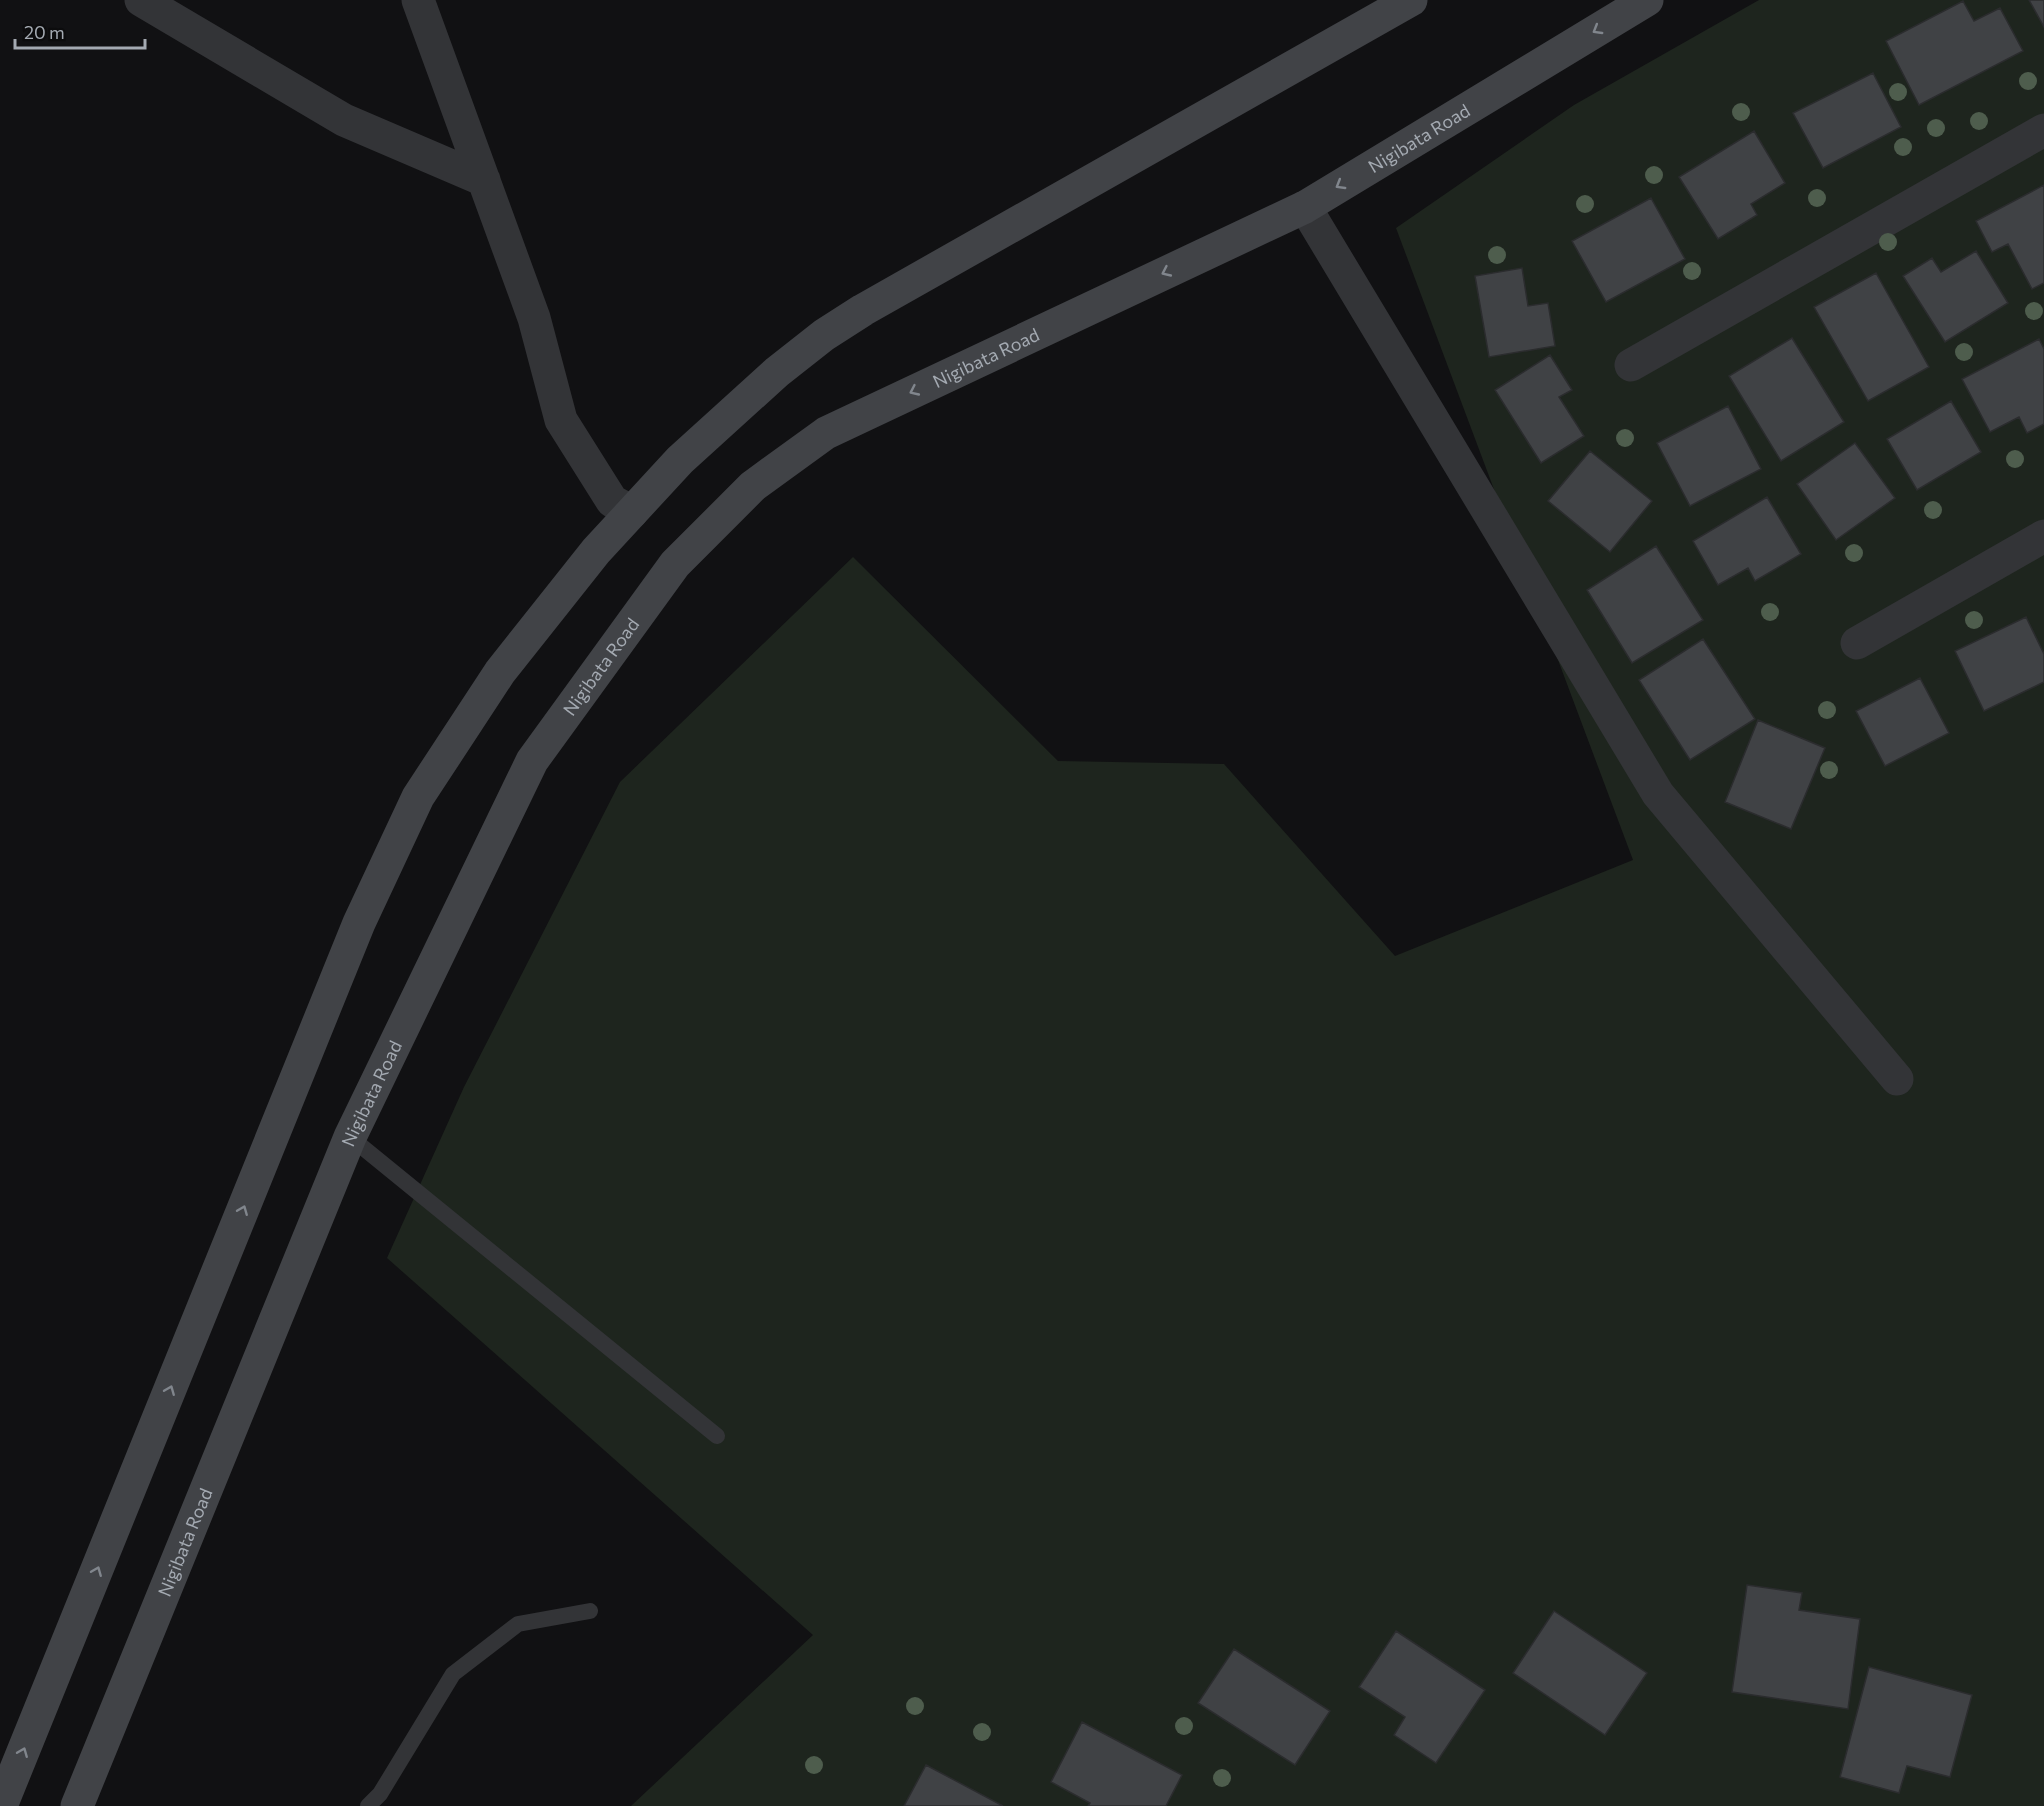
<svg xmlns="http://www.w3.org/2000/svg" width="2044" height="1806" font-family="Commissioner,sans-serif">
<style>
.green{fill:#1e251e}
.building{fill:#404245;stroke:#2b2c2e;stroke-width:1.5}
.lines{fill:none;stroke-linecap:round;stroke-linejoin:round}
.lane{stroke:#333437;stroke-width:16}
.street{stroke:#333437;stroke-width:33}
.secondary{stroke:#414347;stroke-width:33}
.tree{fill:#4e5d4d}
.oneway{stroke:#81868d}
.labels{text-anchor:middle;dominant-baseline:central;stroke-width:5;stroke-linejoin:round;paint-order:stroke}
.street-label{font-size:18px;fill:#a4aab2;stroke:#0c0c0d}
</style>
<rect width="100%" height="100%" fill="#111113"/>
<path class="green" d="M 1759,0 L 2044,0 L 2044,1806 L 631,1806 L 813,1635 L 387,1258 L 464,1087 L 620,782 L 853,557 L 1058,761 L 1224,764 L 1395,956 L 1633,860 L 1396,228 L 1574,105 Z"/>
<path class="building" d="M 2029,0 L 2044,0 L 2044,27 Z
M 1963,1 L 1974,21 L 2000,8 L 2023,51 L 1919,105 L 1886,41 Z
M 1873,73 L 1901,127 L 1823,168 L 1793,113 Z
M 1754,131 L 1785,183 L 1751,204 L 1757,215 L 1718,239 L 1679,177 Z
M 2044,185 L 2044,283 L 2032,289 L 2008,244 L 1992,252 L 1976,221 Z
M 1651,198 L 1685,259 L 1606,302 L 1572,241 Z
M 1976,251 L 2008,303 L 1945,342 L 1903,276 L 1932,258 L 1941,272 Z
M 1522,268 L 1528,306 L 1548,303 L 1555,346 L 1489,357 L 1475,276 Z
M 1876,273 L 1929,367 L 1868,401 L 1814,307 Z
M 1792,338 L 1844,422 L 1781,461 L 1729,376 Z
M 2039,339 L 2044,349 L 2044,424 L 2027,433 L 2019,417 L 1990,432 L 1962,379 Z
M 1550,355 L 1572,390 L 1559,397 L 1584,436 L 1541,463 L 1495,390 Z
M 1951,401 L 1981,452 L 1917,490 L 1887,439 Z
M 1728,406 L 1761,469 L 1690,506 L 1657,443 Z
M 1855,443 L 1895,498 L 1836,540 L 1797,484 Z
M 1590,451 L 1652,501 L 1610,552 L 1548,501 Z
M 1767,497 L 1801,554 L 1755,581 L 1748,568 L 1718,585 L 1693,541 Z
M 1656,546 L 1703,620 L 1632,663 L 1587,590 Z
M 2026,617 L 2044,654 L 2044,682 L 1984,711 L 1955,651 Z
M 1703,639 L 1755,719 L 1690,760 L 1639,680 Z
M 1920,678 L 1949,733 L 1885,766 L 1856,711 Z
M 1758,720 L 1825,748 L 1791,829 L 1725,802 Z
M 1747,1585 L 1802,1593 L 1799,1610 L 1860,1619 L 1848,1709 L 1732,1692 Z
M 1554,1611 L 1647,1673 L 1605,1735 L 1513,1673 Z
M 1396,1631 L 1485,1690 L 1436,1763 L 1394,1735 L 1405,1717 L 1359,1687 Z
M 1234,1649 L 1330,1711 L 1295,1765 L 1198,1703 Z
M 1869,1667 L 1972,1695 L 1950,1777 L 1907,1766 L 1899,1793 L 1840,1777 Z
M 1082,1722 L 1182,1775 L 1166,1806 L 1088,1806 L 1090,1803 L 1051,1782 Z
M 926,1765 L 1003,1806 L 904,1806 Z"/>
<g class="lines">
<path class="lane" d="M 350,1137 L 717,1436
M 368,1806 L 380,1794 L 453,1674 L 518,1624 L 590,1611"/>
<path class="street" d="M 141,0 L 344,120 L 484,180
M 418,0 L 534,318 L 561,420 L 612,501 L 632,512
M 1305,207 L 1658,794 L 1897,1079
M 1631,365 L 2044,130
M 1857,643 L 2044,536"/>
<g class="secondary">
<path d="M 1,1806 L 359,923 L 418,797 L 500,672 L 596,551 L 680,460 L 777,372 L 824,335 L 863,310 L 1411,0"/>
<path id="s1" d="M 77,1806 L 350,1137 L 532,761 L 675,564 L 753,486 L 826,433 L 1305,207 L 1647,0"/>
</g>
</g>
<g class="tree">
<circle cx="2028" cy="81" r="9"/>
<circle cx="1898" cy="92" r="9"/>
<circle cx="1741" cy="112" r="9"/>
<circle cx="1979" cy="121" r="9"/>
<circle cx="1936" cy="128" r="9"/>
<circle cx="1903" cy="147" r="9"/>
<circle cx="1654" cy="175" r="9"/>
<circle cx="1817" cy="198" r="9"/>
<circle cx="1585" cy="204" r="9"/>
<circle cx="1888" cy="242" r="9"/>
<circle cx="1497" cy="255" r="9"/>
<circle cx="1692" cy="271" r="9"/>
<circle cx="2034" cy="311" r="9"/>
<circle cx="1964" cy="352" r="9"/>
<circle cx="1625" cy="438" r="9"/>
<circle cx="2015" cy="459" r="9"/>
<circle cx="1933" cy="510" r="9"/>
<circle cx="1854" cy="553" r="9"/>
<circle cx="1770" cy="612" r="9"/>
<circle cx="1974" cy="620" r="9"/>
<circle cx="1827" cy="710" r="9"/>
<circle cx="1829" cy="770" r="9"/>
<circle cx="915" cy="1706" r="9"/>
<circle cx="1184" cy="1726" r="9"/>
<circle cx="982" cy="1732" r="9"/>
<circle cx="814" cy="1765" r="9"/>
<circle cx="1222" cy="1778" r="9"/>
</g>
<defs><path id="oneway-chevron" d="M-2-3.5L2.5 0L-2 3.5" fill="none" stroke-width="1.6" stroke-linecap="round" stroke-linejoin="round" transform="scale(1.5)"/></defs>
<g class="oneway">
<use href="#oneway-chevron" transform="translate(1597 30) rotate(149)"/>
<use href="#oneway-chevron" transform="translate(1340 185) rotate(149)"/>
<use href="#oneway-chevron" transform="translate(1166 272) rotate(155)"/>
<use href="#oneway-chevron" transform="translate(914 391) rotate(155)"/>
<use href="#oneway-chevron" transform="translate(243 1210) rotate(-68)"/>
<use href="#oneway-chevron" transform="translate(170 1390) rotate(-68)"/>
<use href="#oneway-chevron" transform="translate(97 1571) rotate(-68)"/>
<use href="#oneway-chevron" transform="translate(23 1752) rotate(-68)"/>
</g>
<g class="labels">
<g class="street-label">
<text stroke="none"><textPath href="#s1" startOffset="2247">Nigibata Road</textPath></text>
<text stroke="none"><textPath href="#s1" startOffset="1761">Nigibata Road</textPath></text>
<text stroke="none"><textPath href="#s1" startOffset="1257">Nigibata Road</textPath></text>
<text stroke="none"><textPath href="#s1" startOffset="771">Nigibata Road</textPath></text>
<text stroke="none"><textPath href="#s1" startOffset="285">Nigibata Road</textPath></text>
</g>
</g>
<path d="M15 39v9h130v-9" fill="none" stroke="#a4aab2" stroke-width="3"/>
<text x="24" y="39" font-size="18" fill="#a4aab2" stroke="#0c0c0d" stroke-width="4.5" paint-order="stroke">20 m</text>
</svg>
